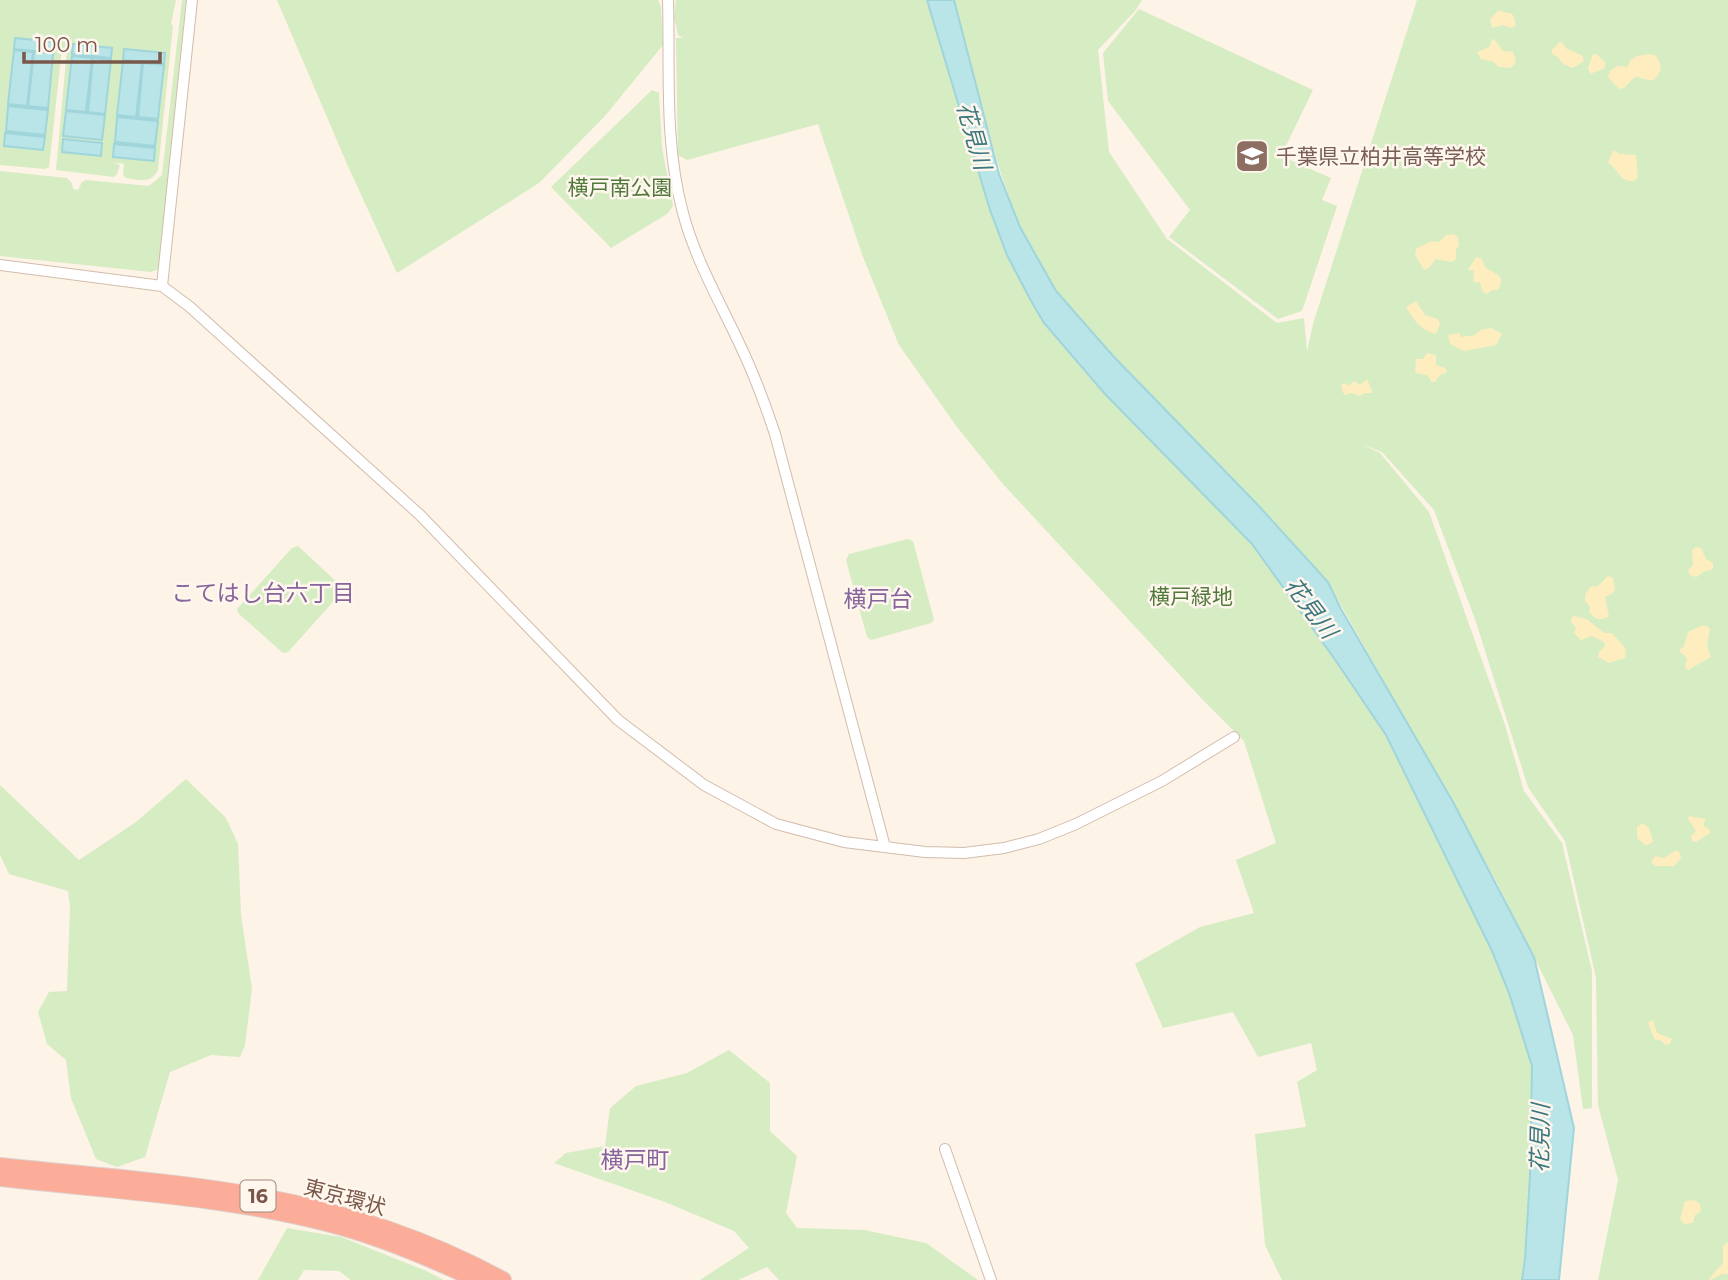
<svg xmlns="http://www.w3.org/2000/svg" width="1728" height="1280" font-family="Montserrat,'Noto Sans JP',sans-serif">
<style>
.green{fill:#d6ecc3}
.sand{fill:#feedbf}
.water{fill:#b9e4e8;stroke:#9fd5db;stroke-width:2}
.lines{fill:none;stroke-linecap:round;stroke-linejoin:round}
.minor-casing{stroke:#d3bcad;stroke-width:12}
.highway-casing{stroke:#dcd3d0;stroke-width:18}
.minor{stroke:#fff;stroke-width:10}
.highway{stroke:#fbad9a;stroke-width:16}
.labels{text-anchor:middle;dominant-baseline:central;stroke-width:5;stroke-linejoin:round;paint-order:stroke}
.shield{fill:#fff7ed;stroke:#a1877a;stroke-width:2}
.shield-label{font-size:19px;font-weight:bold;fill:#795749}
.education-label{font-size:21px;fill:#785e54;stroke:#fff7ed;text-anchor:start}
.park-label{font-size:21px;fill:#52793d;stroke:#fff7ed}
.street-label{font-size:21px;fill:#795749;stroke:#fff7ed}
.water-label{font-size:23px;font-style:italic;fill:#3b777e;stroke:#fff7ed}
.neighbourhood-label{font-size:23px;fill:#86649c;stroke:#fff7ed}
</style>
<rect width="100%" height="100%" fill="#fdf3e6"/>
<path class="green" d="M 0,0 L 176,0 L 171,24 L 173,26 L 158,170 C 151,184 139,180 126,178 L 123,175 L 124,164 L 113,162 L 120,165 L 117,174 L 114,177 L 56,170 L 67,49 L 62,48 L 49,167 L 45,169 L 0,165 Z
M 182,0 L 186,0 L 159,269 L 151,272 L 0,256 L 0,171 L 67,178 L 72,183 L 73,189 L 78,190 L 82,182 L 86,180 L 149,186 L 162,175 Z
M 277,0 L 658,0 L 661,7 L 663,45 L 604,117 L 539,183 L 397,273 L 347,164 Z
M 676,0 L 927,0 L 990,210 L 1007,255 L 1030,299 L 1044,323 L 1105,394 L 1252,544 L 1336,661 L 1386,735 L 1492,951 L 1509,993 L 1532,1066 L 1530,1176 L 1525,1259 L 1522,1280 L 1282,1280 L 1265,1245 L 1255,1134 L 1306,1127 L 1297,1082 L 1317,1070 L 1311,1043 L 1258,1057 L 1233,1012 L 1163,1028 L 1135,964 L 1200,927 L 1254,913 L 1236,860 L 1276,843 L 1244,741 L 1202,699 L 1003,484 L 957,427 L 899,345 L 863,257 L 818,124 L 687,160 L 678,155 L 676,38 L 683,38 L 678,35 L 674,17 Z
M 951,0 L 1142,0 L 1135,11 L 1098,50 L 1109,152 L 1167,239 L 1277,323 L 1304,318 L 1307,352 L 1313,324 L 1417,0 L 1728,0 L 1728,1280 L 1598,1280 L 1618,1180 L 1598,1105 L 1596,978 L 1565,841 L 1528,787 L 1476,622 L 1434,510 L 1382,452 L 1362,444 L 1380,453 L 1429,512 L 1505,725 L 1524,791 L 1562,843 L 1592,971 L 1592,1108 L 1583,1109 L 1573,1035 L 1496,881 L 1328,582 L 1114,357 L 1056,291 L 1020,227 L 1001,174 Z
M 1139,9 L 1313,90 L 1281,156 L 1331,178 L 1322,200 L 1337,206 L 1302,311 L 1278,319 L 1169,237 L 1190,210 L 1108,101 L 1103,53 Z
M 652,90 L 659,93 L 662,147 L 673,206 L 667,214 L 611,248 L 551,187 Z
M 908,539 L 913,541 L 934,620 L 931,623 L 871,640 L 867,637 L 846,560 L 849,554 Z
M 298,546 L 340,585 L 341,593 L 288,652 L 283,653 L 238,613 L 237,609 L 292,548 Z
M 186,779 L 226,818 L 238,844 L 241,915 L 252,989 L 245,1045 L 240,1057 L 211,1055 L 170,1072 L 145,1157 L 117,1167 L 96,1159 L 71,1098 L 66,1060 L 47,1044 L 38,1012 L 49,992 L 67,991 L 70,907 L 68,891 L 9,874 L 0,855 L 0,785 L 79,860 L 136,822 Z
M 729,1050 L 770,1083 L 770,1131 L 797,1156 L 786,1213 L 797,1228 L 864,1230 L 926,1243 L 978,1280 L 779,1280 L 767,1267 L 738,1280 L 700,1280 L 749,1248 L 734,1231 L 665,1202 L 554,1163 L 566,1153 L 605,1146 L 610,1108 L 636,1086 L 687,1073 Z
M 287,1228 L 341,1237 L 424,1270 L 444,1280 L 351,1280 L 339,1271 L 304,1270 L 298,1280 L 258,1280 Z"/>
<path class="sand" d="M 1499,10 C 1511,16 1513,8 1516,26 L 1510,28 L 1503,25 L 1492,28 L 1490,19 Z
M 1493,38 L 1503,51 L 1513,52 L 1516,62 L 1511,68 L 1498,67 L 1494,62 L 1481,59 L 1477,52 L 1489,47 Z
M 1561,41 L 1567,49 L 1582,55 L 1584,61 L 1573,68 L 1563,64 L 1558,57 L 1552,54 L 1552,50 Z
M 1593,54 L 1596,54 L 1605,62 L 1605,68 L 1590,74 L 1588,68 Z
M 1650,54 L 1656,56 C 1663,67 1662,71 1654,80 C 1633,81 1643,68 1624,88 L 1619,89 L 1608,77 L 1610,71 L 1617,66 L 1627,67 L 1631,60 L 1637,56 Z
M 1613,150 L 1620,154 L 1636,155 L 1638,176 L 1635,181 C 1618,182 1620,170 1608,163 Z
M 1453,234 L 1458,237 L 1459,245 L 1456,250 L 1456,259 L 1452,262 L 1436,259 L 1429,268 L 1424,270 L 1415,255 L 1416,249 L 1431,241 L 1439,242 L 1446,235 Z
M 1476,257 L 1481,258 L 1486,268 C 1495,274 1507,275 1498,290 L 1492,290 L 1487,294 L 1482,291 L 1480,282 L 1473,282 L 1474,271 L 1468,270 Z
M 1416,301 L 1425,315 L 1438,319 L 1440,325 L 1436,334 C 1420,330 1414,320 1406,307 Z
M 1491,328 L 1502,334 L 1496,345 L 1464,351 L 1450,344 L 1448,335 L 1459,333 L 1461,337 C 1477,334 1468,340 1481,330 Z
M 1427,353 L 1436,355 L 1436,365 L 1445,368 L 1447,372 L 1440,375 L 1435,382 L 1432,382 L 1427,375 L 1415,373 L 1416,359 L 1423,359 Z
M 1367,379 L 1373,393 L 1364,393 L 1360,396 L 1352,393 L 1344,395 L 1341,385 L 1345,383 L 1349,386 L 1354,381 L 1360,385 Z
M 1696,547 L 1701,548 L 1706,559 L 1713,563 L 1713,569 L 1703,572 L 1697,577 L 1691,576 L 1688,570 L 1693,565 L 1692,550 Z
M 1608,576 L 1613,578 L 1615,589 L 1613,593 L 1605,597 L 1609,617 C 1599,620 1597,621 1589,612 L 1590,607 L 1585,601 L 1585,595 L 1590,587 L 1598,586 Z
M 1575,616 L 1588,620 L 1604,633 L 1612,633 L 1626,649 L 1625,658 L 1609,663 L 1598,657 L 1599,652 L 1605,646 L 1604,642 L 1592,636 L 1581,640 L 1574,633 L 1576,628 L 1571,622 L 1572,617 Z
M 1701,626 L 1707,626 L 1710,629 L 1707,645 L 1711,657 L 1688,670 L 1685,667 L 1687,658 L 1679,651 L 1684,646 L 1688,632 Z
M 1689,816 L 1706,819 L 1703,825 L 1710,830 L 1710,833 L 1696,842 L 1692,841 L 1691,836 L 1696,831 L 1688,819 Z
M 1643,823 L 1649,828 L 1653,841 L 1650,844 L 1645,845 L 1637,838 L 1637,827 Z
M 1676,850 L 1680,853 L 1681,858 L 1674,866 L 1655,866 L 1651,862 L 1655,856 L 1664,858 Z
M 1653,1020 L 1657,1033 L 1672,1039 L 1670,1044 L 1665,1045 L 1662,1041 L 1654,1039 L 1648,1022 Z
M 1695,1200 L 1700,1204 L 1701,1211 L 1695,1215 L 1693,1223 L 1684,1224 L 1680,1219 L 1685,1201 Z
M 1728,1242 L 1728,1274 C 1719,1272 1715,1280 1708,1280 L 1723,1263 L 1723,1246 Z"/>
<path class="water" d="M 927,0 L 954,0 L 999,174 L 1020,227 L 1056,291 L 1114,357 L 1256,503 L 1328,582 L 1341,609 L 1453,802 L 1534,957 L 1574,1128 L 1559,1280 L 1522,1280 L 1525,1259 L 1530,1176 L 1532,1066 L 1509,993 L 1492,951 L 1386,735 L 1336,661 L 1252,544 L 1105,394 L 1044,323 L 1030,299 L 1007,255 L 990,210 Z
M 15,38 L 55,42 L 54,53 L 14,49 Z
M 73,44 L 112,48 L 111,58 L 72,54 Z
M 124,49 L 165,53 L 164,64 L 123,60 Z
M 14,50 L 33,52 L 27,106 L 8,104 Z
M 34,52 L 53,54 L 48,108 L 28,106 Z
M 72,56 L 92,58 L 86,112 L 66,110 Z
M 93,58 L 111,60 L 105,114 L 88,112 Z
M 123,61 L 142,63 L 136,117 L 117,115 Z
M 143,63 L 164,65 L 158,119 L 138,117 Z
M 8,106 L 48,110 L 45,135 L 6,131 Z
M 66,111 L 105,115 L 102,140 L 63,136 Z
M 117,117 L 158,121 L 155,146 L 115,142 Z
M 5,133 L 45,137 L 43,150 L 4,146 Z
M 63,139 L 102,143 L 101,156 L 62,152 Z
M 114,144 L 155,148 L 154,161 L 113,157 Z"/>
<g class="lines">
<g class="minor-casing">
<path id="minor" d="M 668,0 C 670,71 664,144 683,213 C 695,259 720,302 740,345 C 754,374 765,404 775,434 L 885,847
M 0,265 L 162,286 L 190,307 L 420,515 L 618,720 L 704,785 L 776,824 L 844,842 L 925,852 L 964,853 L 1004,848 L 1039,839 L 1076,824 L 1162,781 L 1234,737
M 162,286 L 192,0
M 945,1149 L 991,1280"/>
</g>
<g class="highway-casing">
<path id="highway" d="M 0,1166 C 86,1175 173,1181 258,1196 C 342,1211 428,1239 503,1280
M 0,1178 C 112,1191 228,1196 338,1226 C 386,1239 432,1259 477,1280"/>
</g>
<use href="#minor" class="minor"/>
<use href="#highway" class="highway"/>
</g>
<defs>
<g id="school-square" transform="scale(1.75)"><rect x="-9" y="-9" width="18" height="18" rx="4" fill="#8d6e63" stroke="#fff7ed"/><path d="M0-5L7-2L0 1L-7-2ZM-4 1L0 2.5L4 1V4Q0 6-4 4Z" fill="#fff"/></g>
</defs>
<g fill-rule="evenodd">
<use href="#school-square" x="1252" y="156"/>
</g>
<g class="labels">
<rect class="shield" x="240.5" y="1180.5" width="35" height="31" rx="5"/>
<g class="shield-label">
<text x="258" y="1196">16</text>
</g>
<g class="education-label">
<text x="1276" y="156">千葉県立柏井高等学校</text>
</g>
<g class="park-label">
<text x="620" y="187">横戸南公園</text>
<text x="1191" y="596">横戸緑地</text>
</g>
<g class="street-label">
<text transform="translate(345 1197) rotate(15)">東京環状</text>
</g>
<g class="water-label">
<text transform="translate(974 136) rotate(74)">花見川</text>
<text transform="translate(1311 608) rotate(53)">花見川</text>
<text transform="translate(1540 1138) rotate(-89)">花見川</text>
</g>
<g class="neighbourhood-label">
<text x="263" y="593">こてはし台六丁目</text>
<text x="878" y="599">横戸台</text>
<text x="635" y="1160">横戸町</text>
</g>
</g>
<path d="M24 52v10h136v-10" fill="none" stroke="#795749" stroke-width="3.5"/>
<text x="35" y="52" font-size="21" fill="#795749" stroke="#fff7ed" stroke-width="5" paint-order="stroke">100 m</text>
</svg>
